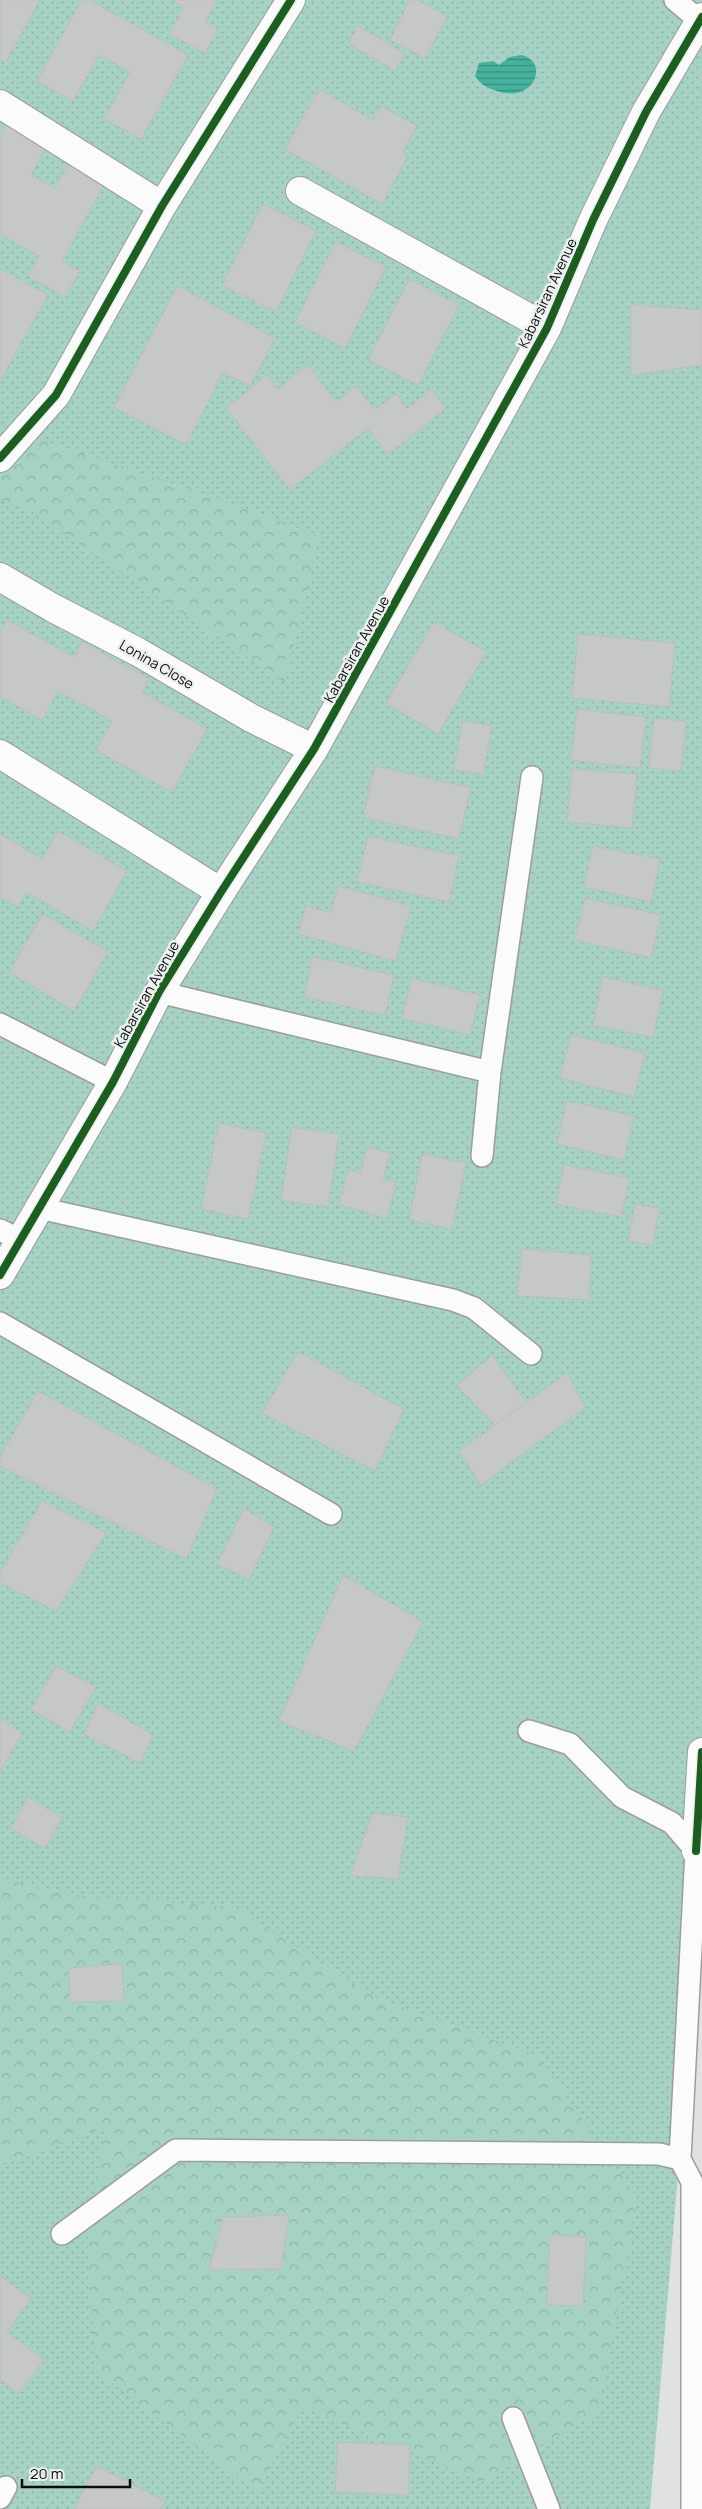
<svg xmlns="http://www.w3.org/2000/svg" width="702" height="2509" font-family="Manrope,sans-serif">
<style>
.grass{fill:url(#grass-dots)}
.forest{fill:url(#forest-crowns)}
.water{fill:url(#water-rules)}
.building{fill:#c6c8c7;stroke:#bcbebd}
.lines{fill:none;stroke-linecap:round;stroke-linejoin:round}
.service-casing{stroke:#9c9d9d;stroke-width:24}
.minor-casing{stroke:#9c9d9d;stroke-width:30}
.service{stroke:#fafbfa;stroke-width:21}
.minor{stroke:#fafbfa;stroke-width:28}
.cycleway-casing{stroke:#ecf1ef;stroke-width:11}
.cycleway{stroke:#1b5e20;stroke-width:8}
.labels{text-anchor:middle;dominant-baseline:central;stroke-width:5;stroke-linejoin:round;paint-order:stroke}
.street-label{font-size:14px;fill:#0b0d0c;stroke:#ecf1ef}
</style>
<defs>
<pattern id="grass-dots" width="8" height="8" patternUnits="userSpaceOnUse" patternTransform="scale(1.25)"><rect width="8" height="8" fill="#a5d2c4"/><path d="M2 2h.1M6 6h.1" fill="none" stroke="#8db3a7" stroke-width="1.8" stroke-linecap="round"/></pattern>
<pattern id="forest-crowns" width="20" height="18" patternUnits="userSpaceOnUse" patternTransform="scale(1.25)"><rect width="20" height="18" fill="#a5d2c4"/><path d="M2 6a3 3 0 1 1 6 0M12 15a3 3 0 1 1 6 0" fill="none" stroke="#8db3a7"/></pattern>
<pattern id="water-rules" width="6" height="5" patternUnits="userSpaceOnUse" patternTransform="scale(1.25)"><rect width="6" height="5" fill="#44b29c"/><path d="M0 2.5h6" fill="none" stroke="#378f7e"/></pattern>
</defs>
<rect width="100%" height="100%" fill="#e0e2e1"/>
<path class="grass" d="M 0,0 L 702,0 L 702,1886 L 650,2509 L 0,2509 Z"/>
<path class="forest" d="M 45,441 L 214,497 L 319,536 L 285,683 L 25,507 L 0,501 L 0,472 Z
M 0,1879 L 91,1897 L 234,1907 L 373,1996 L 539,2057 L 637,2198 L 600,2411 L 482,2482 L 303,2407 L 257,2492 L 96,2371 L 87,2243 L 106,2127 L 0,2166 Z"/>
<path class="water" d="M 521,55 C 551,61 534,106 494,90 C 486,87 480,84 475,76 L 479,63 L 493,61 L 499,65 L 510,57 Z"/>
<path class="building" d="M 0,0 L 40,0 L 5,63 L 0,60 Z
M 82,0 L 89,0 L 188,55 L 141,139 L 104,119 L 130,72 L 99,55 L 73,101 L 37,81 Z
M 171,0 L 217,0 L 205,22 L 218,29 L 205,53 L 170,34 L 184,7 Z
M 410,0 L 418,0 L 447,16 L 425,58 L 390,40 Z
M 358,26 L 405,54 L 395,71 L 348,43 Z
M 319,89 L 373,120 L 381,106 L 417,126 L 402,152 L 408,156 L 382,204 L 285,149 Z
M 6,124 L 46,147 L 31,175 L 55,188 L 70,160 L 106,181 L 62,261 L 80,271 L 65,297 L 28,276 L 39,256 L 0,234 L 0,136 Z
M 263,204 L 316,231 L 276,312 L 222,285 Z
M 336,242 L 386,267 L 345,348 L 295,322 Z
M 0,269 L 48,295 L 2,377 L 0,376 Z
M 409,279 L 459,305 L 418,385 L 368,360 Z
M 177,286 L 275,338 L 250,386 L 223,373 L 186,445 L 114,407 Z
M 631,305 L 702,310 L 702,365 L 631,375 Z
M 308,365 L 336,402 L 356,386 L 375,410 L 396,394 L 407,409 L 431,389 L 446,408 L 388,454 L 368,428 L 290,490 L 226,408 L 267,375 L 278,389 Z
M 7,620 L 74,657 L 82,642 L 149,679 L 142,692 L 207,729 L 172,792 L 96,750 L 112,721 L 58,691 L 42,720 L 0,696 L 0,633 Z
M 434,622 L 486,652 L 438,734 L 386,703 Z
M 578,634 L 675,643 L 669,707 L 572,698 Z
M 577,709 L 646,717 L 640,768 L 571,760 Z
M 654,718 L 686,721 L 681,771 L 649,768 Z
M 463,721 L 492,726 L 483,775 L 454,769 Z
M 375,766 L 471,788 L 459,839 L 363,817 Z
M 572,769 L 637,774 L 632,828 L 567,822 Z
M 58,831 L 127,871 L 93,931 L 26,892 L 18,907 L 0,897 L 0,834 L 43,859 Z
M 368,836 L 459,856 L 449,902 L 357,882 Z
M 593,846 L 660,859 L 651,902 L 584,887 Z
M 338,886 L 411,906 L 396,961 L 298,934 L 306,906 L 331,913 Z
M 585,898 L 661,915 L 651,958 L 575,940 Z
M 43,914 L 108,952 L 74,1011 L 9,972 Z
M 313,957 L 394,975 L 385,1015 L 304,997 Z
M 603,977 L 663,990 L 653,1037 L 593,1025 Z
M 412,978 L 480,995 L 470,1035 L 402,1018 Z
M 571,1035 L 645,1053 L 634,1097 L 560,1078 Z
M 567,1101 L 634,1116 L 624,1160 L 557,1144 Z
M 219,1123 L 266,1133 L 248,1219 L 201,1209 Z
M 292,1127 L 339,1134 L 328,1207 L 281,1200 Z
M 367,1147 L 390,1153 L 383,1179 L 396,1182 L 387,1218 L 339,1205 L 348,1170 L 360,1173 Z
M 422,1154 L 466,1163 L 452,1229 L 409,1220 Z
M 564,1165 L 629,1178 L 621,1217 L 556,1204 Z
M 635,1204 L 659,1208 L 653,1245 L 628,1241 Z
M 522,1249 L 591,1255 L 589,1300 L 517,1296 Z
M 298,1352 L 404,1409 L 375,1471 L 262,1413 Z
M 492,1355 L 526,1402 L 495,1425 L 457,1386 Z
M 567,1373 L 585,1407 L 481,1485 L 459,1451 Z
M 38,1391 L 217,1489 L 186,1559 L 0,1466 L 0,1457 Z
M 42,1501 L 106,1533 L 56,1611 L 0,1582 L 0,1573 Z
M 244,1508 L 274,1527 L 249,1579 L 217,1564 Z
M 343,1575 L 423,1622 L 354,1751 L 279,1721 Z
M 56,1666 L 96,1687 L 70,1732 L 31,1709 Z
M 98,1703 L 153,1735 L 140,1763 L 84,1734 Z
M 0,1718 L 22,1733 L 0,1772 Z
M 28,1797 L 62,1818 L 45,1849 L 11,1828 Z
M 373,1813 L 408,1817 L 398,1879 L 350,1876 Z
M 122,1964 L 124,2001 L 70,2002 L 69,1968 Z
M 289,2215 L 281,2269 L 209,2270 L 223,2217 Z
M 550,2235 L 586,2237 L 583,2306 L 547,2305 Z
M 0,2276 L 31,2299 L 7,2332 L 44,2360 L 18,2393 L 0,2380 Z
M 338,2442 L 410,2445 L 408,2495 L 335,2492 Z
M 97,2466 L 165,2501 L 161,2509 L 74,2509 Z"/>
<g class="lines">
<g class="service-casing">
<path id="service" d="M 675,0 L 700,21
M 159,992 L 490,1072
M 0,1024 L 113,1082
M 482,1156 L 490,1072 L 532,777
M 39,1208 L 453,1300 L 474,1308 L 531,1354
M 0,1230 L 20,1240
M 0,1323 L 331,1514
M 529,1731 L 570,1744 L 622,1797 L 672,1823 L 696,1851 L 680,2159
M 62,2234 L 176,2150 L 659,2154 L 680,2159 L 692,2182 L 692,2509
M 513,2418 L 549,2509
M 0,2498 L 6,2487"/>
</g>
<g class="minor-casing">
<path id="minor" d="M 0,104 L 162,206
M 300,191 L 547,328
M 0,458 L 56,395 L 162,206 L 291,0
M 0,577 L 53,608 L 138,652 L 251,718 L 314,749
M 0,754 L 221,892
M 0,1275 L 113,1082 L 159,992 L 221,892 L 314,749 L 547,328 L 593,220 L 646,112 L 702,17
M 696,1851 L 702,1752"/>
</g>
<use href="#service" class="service"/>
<use href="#minor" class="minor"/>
<g class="cycleway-casing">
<path id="cycleway" d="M 0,458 L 56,395 L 162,206 L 291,0
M 0,1275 L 113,1082 L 159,992 L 221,892 L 314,749 L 547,328 L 593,220 L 646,112 L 702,17
M 696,1851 L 702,1752"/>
</g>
<use href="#cycleway" class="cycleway"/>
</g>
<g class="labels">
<g class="street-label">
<text transform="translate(547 293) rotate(-65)">Kabarsiran Avenue</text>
<text transform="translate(356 649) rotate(-61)">Kabarsiran Avenue</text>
<text transform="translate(157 664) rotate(30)">Lonina Close</text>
<text transform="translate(146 994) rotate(-61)">Kabarsiran Avenue</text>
</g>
</g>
<path d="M22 2479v8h108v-8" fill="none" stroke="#0b0d0c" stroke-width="2.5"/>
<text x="30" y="2479" font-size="15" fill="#0b0d0c" stroke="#ecf1ef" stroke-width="4" paint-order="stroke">20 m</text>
</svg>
